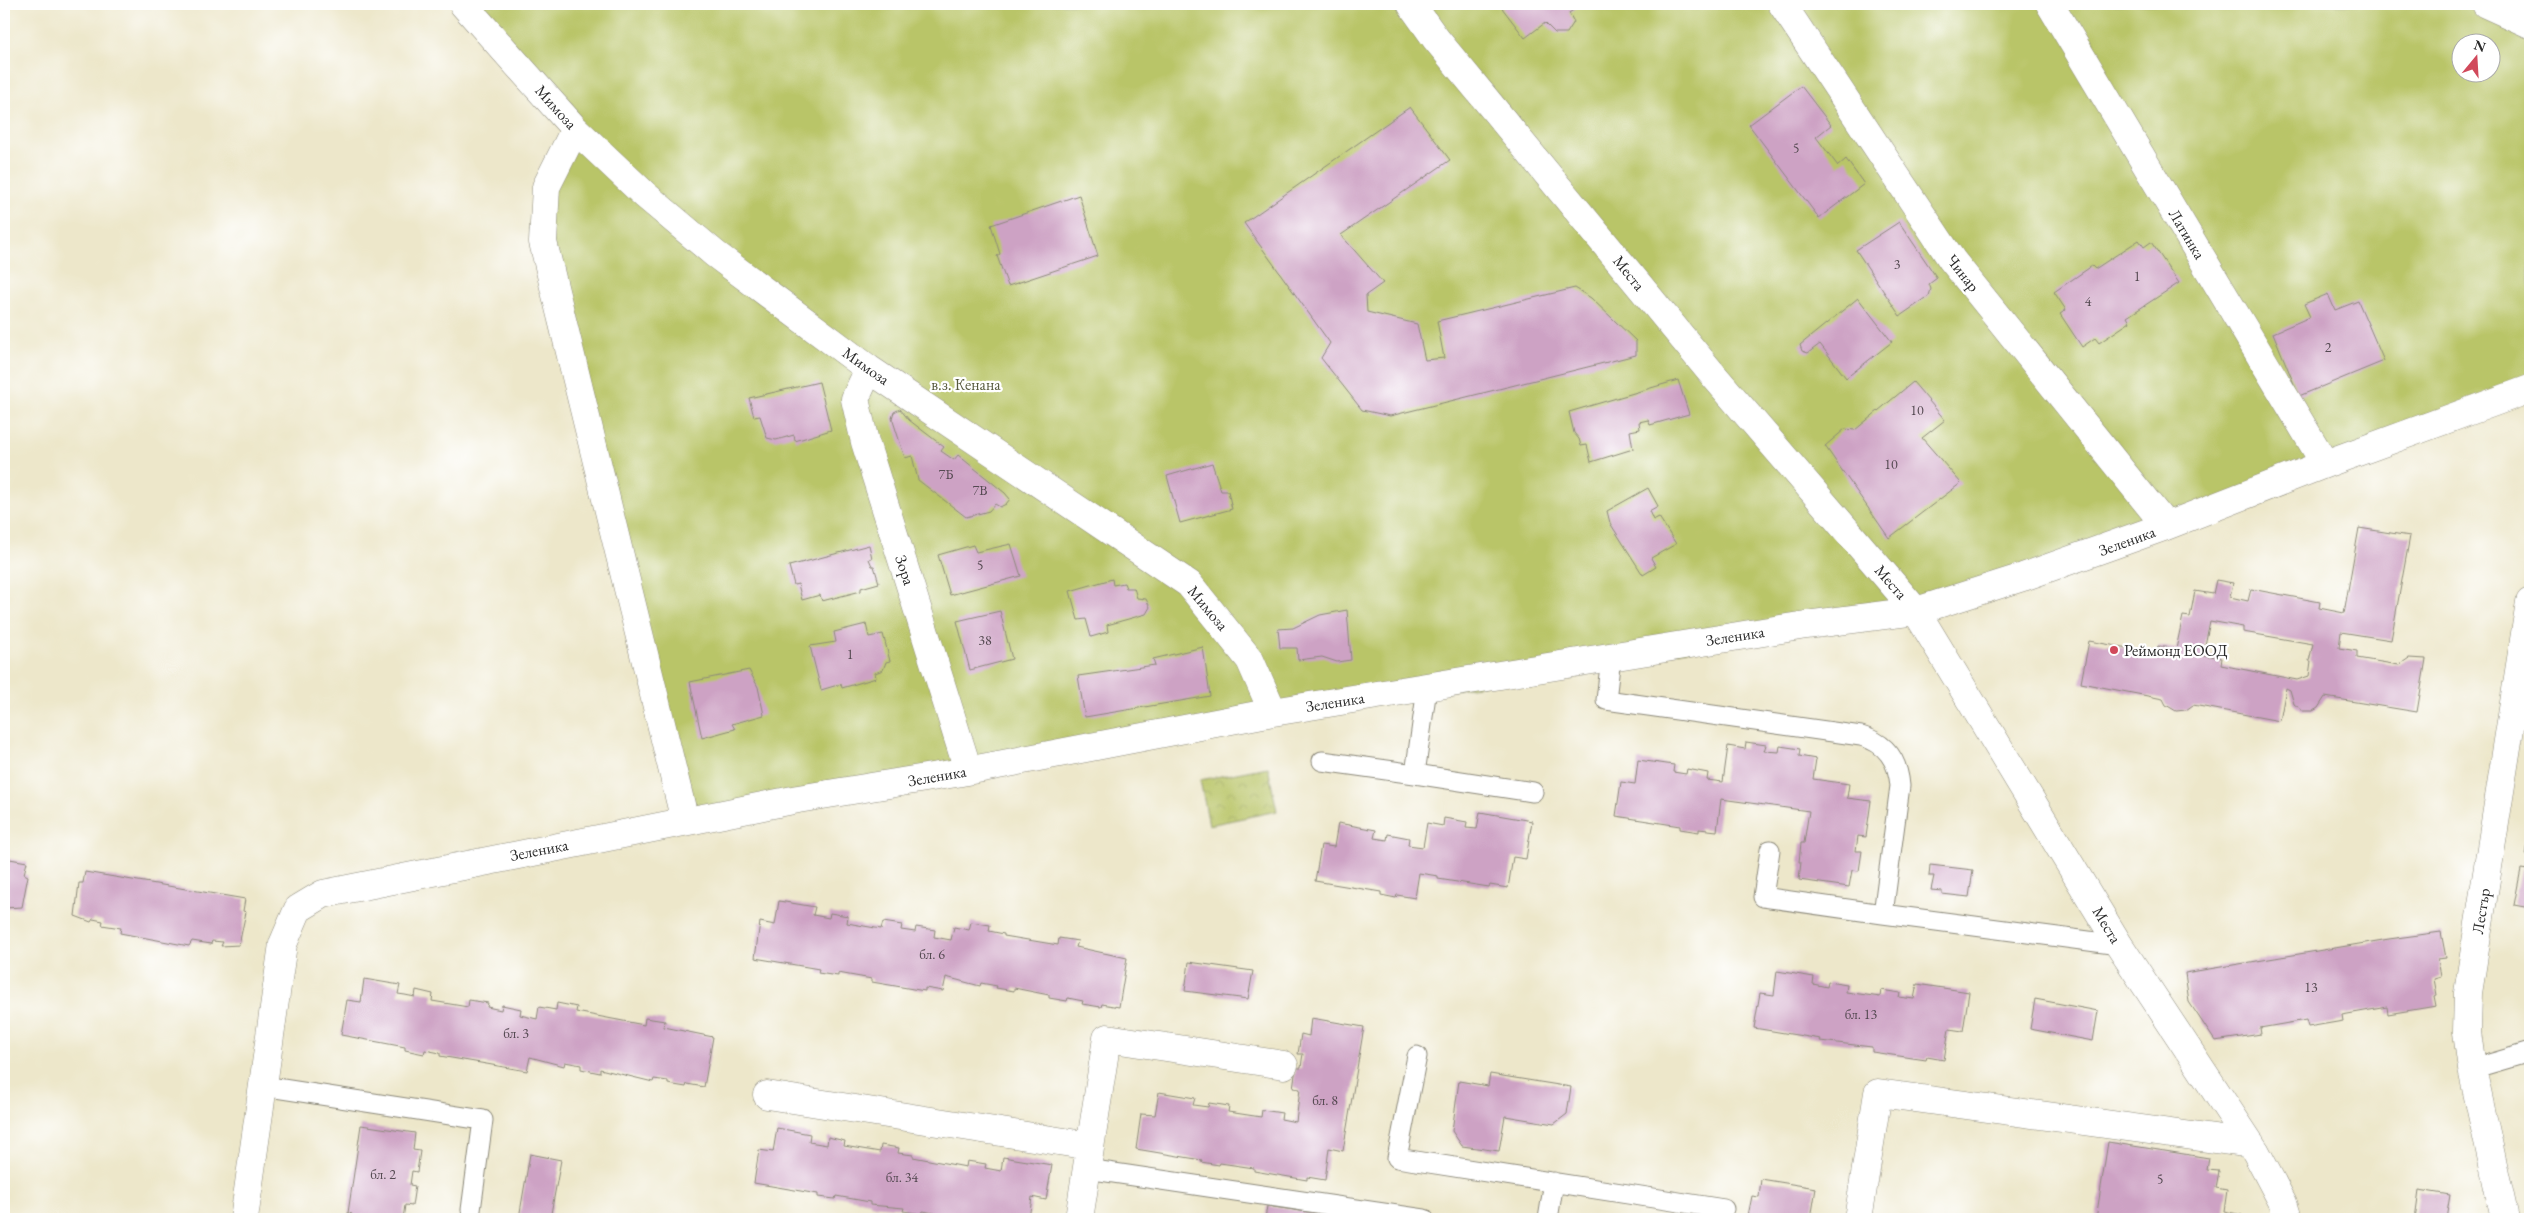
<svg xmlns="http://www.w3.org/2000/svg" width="2534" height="1223" font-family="'EB Garamond',serif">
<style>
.park{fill:url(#park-crowns);stroke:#727849}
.garden{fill:#b9c567;stroke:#727849;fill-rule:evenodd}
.building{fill:#cda2c4;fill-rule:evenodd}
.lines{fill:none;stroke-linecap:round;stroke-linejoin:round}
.service-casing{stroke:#8c897a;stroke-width:21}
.minor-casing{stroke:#8c897a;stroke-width:29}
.service{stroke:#fff;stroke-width:19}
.minor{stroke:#fff;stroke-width:28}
.poi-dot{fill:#d1495b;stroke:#fff;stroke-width:2}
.labels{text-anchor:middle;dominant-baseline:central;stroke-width:4.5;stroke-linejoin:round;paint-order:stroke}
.number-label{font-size:14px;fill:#544951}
.street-label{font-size:16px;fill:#2b2b2b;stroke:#fff}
.park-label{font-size:16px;fill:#56593d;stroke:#fff}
.poi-label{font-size:16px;fill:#2b2b2b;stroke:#fff;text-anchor:start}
</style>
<defs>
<pattern id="park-crowns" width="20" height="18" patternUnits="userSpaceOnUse" patternTransform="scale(1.25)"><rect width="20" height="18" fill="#b9c567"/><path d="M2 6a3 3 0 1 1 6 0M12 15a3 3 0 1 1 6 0" fill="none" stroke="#9fa95a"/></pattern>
</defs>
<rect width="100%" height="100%" fill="#fff"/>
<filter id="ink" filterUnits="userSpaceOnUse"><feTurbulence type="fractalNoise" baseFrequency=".02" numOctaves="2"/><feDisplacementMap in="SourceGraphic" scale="10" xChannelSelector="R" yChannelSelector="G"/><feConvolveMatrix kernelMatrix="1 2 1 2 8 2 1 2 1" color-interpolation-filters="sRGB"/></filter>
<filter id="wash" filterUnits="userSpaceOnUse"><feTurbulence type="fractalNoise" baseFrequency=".0096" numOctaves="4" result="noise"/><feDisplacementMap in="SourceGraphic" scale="20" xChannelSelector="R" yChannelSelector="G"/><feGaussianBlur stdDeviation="1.12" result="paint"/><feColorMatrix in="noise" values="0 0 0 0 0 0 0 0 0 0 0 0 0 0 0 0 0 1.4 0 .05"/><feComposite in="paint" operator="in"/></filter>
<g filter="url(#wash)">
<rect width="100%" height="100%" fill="#ede7ca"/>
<path class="park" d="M 1268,767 L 1277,811 L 1209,825 L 1200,780 Z"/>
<path class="garden" d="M 476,4 L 2530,4 L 2530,391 L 1916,611 L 685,821 L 529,229 L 572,104 ZM 2462,42 L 2492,42 L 2492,72 L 2462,72 Z"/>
<g id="blocks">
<path class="building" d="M 1507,4 L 1582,4 L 1569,13 L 1574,22 L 1567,33 L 1555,33 L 1545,23 L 1525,38 L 1502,8 Z
M 1801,86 L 1831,125 L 1816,137 L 1838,166 L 1846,159 L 1864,184 L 1819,218 L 1749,125 Z
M 1410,107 L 1450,160 L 1341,235 L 1383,283 L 1366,295 L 1367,312 L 1417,324 L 1425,360 L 1444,358 L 1437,321 L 1575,288 L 1591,298 L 1636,341 L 1636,355 L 1390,416 L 1362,410 L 1321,358 L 1330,343 L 1244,223 Z
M 1079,195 L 1098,256 L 1008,286 L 997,256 L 1000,254 L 991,225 Z
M 1899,222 L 1937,278 L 1929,284 L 1931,289 L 1929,296 L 1900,316 L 1856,250 Z
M 2139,240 L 2144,247 L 2151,242 L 2179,283 L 2127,317 L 2130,322 L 2099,343 L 2095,338 L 2082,347 L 2060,314 L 2066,310 L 2054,292 L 2092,266 L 2095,269 Z
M 2328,294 L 2335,310 L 2358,301 L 2384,361 L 2299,396 L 2273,333 L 2310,317 L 2304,304 Z
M 1858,298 L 1892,342 L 1846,378 L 1820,344 L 1808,353 L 1802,351 L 1800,345 Z
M 1678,380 L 1689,414 L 1650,425 L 1648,420 L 1639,422 L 1640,429 L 1630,431 L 1633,449 L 1591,462 L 1587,445 L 1581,446 L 1579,439 L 1574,433 L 1569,412 Z
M 819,382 L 831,430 L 795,441 L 794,435 L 776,440 L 767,438 L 760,416 L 754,417 L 749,398 Z
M 1913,382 L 1945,420 L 1922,438 L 1961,483 L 1889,538 L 1825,446 L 1845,429 L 1855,430 Z
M 900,409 L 909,420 L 944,447 L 941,451 L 954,460 L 958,455 L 1005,493 L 1010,499 L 1006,504 L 1000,507 L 995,504 L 989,511 L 966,517 L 918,480 L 912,456 L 905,458 L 892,418 L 894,412 Z
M 1212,463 L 1221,491 L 1228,491 L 1232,509 L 1180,523 L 1167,476 Z
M 1648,488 L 1658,506 L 1649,511 L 1653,520 L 1659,517 L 1676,544 L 1651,558 L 1656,567 L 1643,575 L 1610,523 L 1607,511 Z
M 2359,528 L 2410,536 L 2391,640 L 2341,632 L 2339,648 L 2357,651 L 2357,658 L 2399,665 L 2409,658 L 2426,659 L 2417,712 L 2325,697 L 2318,708 L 2313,711 L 2303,711 L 2294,704 L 2290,690 L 2286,688 L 2280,721 L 2193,705 L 2186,710 L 2176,711 L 2166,705 L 2163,699 L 2081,683 L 2089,641 L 2156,653 L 2158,646 L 2176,649 L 2183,616 L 2190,617 L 2195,591 L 2213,594 L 2216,580 L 2233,583 L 2230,597 L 2248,601 L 2251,589 L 2320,602 L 2319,608 L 2344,613 ZM 2210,621 L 2243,627 L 2243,632 L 2313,644 L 2309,661 L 2311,661 L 2309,676 L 2297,680 L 2221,665 L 2222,658 L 2203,655 Z
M 1011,544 L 1021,576 L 950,595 L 938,555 L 973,545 L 976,552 Z
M 869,545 L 872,558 L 869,559 L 872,566 L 874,566 L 879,583 L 861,588 L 861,591 L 822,601 L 820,595 L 802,600 L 798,584 L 794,585 L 789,566 Z
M 1112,579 L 1113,585 L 1124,583 L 1126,588 L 1134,588 L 1137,598 L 1146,599 L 1150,607 L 1146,614 L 1107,625 L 1108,632 L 1091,637 L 1086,619 L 1078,620 L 1070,591 Z
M 1347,610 L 1351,660 L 1337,662 L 1322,657 L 1298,660 L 1297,648 L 1280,648 L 1278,629 L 1293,628 L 1320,615 Z
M 1000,611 L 1012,659 L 970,670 L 957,621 Z
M 866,624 L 869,637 L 883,634 L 890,661 L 886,662 L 883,670 L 875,673 L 876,678 L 842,688 L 841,684 L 821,690 L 810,646 L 836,642 L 834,632 Z
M 1203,647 L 1210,696 L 1085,717 L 1078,676 L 1155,665 L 1153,659 Z
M 749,670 L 758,687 L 764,715 L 732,724 L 735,729 L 702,738 L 690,682 Z
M 1746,742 L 1766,745 L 1764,751 L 1779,752 L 1780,746 L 1800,749 L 1799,756 L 1816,759 L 1813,779 L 1849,784 L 1847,798 L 1871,801 L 1866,837 L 1858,836 L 1856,851 L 1862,851 L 1859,871 L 1852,870 L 1849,887 L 1799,880 L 1801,862 L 1799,862 L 1801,843 L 1804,843 L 1809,811 L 1721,799 L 1717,831 L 1699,829 L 1699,832 L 1680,829 L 1680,826 L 1616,816 L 1621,782 L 1635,784 L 1638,760 L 1674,765 L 1673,772 L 1686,774 L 1687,769 L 1708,773 L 1707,780 L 1723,782 L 1728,746 L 1745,749 Z
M 1480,812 L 1532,821 L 1526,859 L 1513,857 L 1508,888 L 1490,885 L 1489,887 L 1438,879 L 1438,876 L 1419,873 L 1415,898 L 1397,895 L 1396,898 L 1381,895 L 1381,892 L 1315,881 L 1321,845 L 1334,847 L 1338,823 L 1376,830 L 1374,838 L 1387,840 L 1388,834 L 1409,838 L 1408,845 L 1423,847 L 1427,823 L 1443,826 L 1444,818 L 1467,822 L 1466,828 L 1477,829 Z
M 2529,836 L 2530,836 L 2530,856 L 2526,855 Z
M 4,858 L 27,862 L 24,874 L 28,876 L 22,907 L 4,908 Z
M 2529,863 L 2530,863 L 2530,908 L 2514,905 L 2521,869 L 2528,870 Z
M 1930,865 L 1973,870 L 1969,897 L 1942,894 L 1942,891 L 1931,890 L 1934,876 L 1929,876 Z
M 85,872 L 245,899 L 243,911 L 246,912 L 239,945 L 221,946 L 223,942 L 212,941 L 211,944 L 192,941 L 189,946 L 120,933 L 121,928 L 102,925 L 103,921 L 93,919 L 91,922 L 75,916 L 79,883 L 83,883 Z
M 779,901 L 815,907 L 813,915 L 829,918 L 830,913 L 848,916 L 847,923 L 881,929 L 883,922 L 902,925 L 901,930 L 915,932 L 916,927 L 935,930 L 934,937 L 951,940 L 954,927 L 969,930 L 971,922 L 990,925 L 989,931 L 1004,934 L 1004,936 L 1058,945 L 1059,938 L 1078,941 L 1076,947 L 1127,958 L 1119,1007 L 1102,1004 L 1101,1007 L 1082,1004 L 1083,1001 L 1068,998 L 1067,1001 L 1049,998 L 1049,995 L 1014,988 L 1014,991 L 996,988 L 997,986 L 981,983 L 980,986 L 946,977 L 943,991 L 925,988 L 925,991 L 872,982 L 872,979 L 838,973 L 838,976 L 818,973 L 819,969 L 755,958 L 760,922 L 775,925 Z
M 2441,932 L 2446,958 L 2438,959 L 2441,977 L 2434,979 L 2437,995 L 2434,996 L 2436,1006 L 2388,1014 L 2387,1007 L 2342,1015 L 2343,1021 L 2308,1027 L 2306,1020 L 2260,1028 L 2261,1034 L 2215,1041 L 2189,1002 L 2185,973 L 2389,939 Z
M 1189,962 L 1253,971 L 1248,999 L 1185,991 Z
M 1777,971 L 1814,977 L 1813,984 L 1827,987 L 1828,982 L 1847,985 L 1846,992 L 1880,997 L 1881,990 L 1900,993 L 1899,997 L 1914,999 L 1917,984 L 1969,992 L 1963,1031 L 1949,1029 L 1944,1060 L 1927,1057 L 1926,1060 L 1872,1052 L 1872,1047 L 1820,1041 L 1821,1039 L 1754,1028 L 1760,993 L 1774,995 Z
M 364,979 L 400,985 L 398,994 L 405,995 L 415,997 L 416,990 L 433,994 L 432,1001 L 468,1007 L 469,1000 L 488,1003 L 487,1007 L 501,1010 L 502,1005 L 521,1009 L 520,1015 L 537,1019 L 539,1007 L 556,1010 L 557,1003 L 577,1007 L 576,1012 L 644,1025 L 645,1018 L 665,1021 L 664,1027 L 713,1037 L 704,1087 L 687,1084 L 686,1087 L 668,1084 L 668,1081 L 654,1079 L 653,1082 L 600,1069 L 600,1073 L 581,1069 L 581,1065 L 565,1062 L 564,1066 L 530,1057 L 527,1071 L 440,1056 L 440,1053 L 425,1050 L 424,1054 L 405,1050 L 405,1047 L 341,1035 L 347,1000 L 361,1002 Z
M 2035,999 L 2098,1011 L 2093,1041 L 2030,1029 Z
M 1311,1018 L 1364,1027 L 1343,1151 L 1329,1148 L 1325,1180 L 1307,1177 L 1307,1180 L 1254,1171 L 1254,1168 L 1220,1163 L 1219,1165 L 1201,1162 L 1202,1160 L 1136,1149 L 1141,1114 L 1155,1115 L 1159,1092 L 1195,1098 L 1193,1105 L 1208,1107 L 1209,1103 L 1229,1106 L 1228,1112 L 1261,1117 L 1262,1110 L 1282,1113 L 1281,1119 L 1296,1122 L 1300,1089 L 1293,1088 L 1296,1068 L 1301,1068 L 1302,1060 L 1303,1054 L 1298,1054 L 1301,1034 L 1309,1036 Z
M 1490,1074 L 1571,1087 L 1567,1114 L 1554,1124 L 1505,1116 L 1499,1151 L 1462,1146 L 1452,1131 L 1459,1081 L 1488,1086 Z
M 361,1125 L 415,1133 L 413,1150 L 420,1151 L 417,1172 L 412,1171 L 410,1185 L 415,1186 L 412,1206 L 405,1205 L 403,1219 L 351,1219 L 352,1214 L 348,1213 Z
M 777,1128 L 810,1134 L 809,1142 L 827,1145 L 828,1137 L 845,1141 L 844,1146 L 880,1152 L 881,1145 L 899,1148 L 898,1153 L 913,1155 L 913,1157 L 966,1167 L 967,1161 L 986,1164 L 985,1168 L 1001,1171 L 1003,1157 L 1052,1165 L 1046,1200 L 1032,1197 L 1029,1219 L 955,1219 L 955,1217 L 923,1211 L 922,1214 L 903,1211 L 904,1208 L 870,1205 L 870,1202 L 836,1196 L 835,1199 L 818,1197 L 818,1194 L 754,1183 L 759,1150 L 773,1152 Z
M 2108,1142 L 2209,1158 L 2207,1170 L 2219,1171 L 2216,1188 L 2227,1190 L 2224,1211 L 2242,1215 L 2241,1219 L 2096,1219 Z
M 530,1154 L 561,1160 L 550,1219 L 519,1218 Z
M 1761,1179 L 1816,1188 L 1811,1219 L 1753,1219 L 1754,1217 L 1748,1216 L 1752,1196 L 1759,1197 Z
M 2419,1190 L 2450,1195 L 2446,1219 L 2415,1219 Z
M 1267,1206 L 1348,1218 L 1348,1219 L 1265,1219 Z"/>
</g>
</g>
<g filter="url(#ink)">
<use href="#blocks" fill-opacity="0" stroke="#8c897a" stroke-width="1"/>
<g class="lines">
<g class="service-casing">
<path id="service" d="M 1611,657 L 1606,700 L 1861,736 C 1886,743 1898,760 1900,786 L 1883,914 L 1763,897 L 1770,850
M 1427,688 L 1415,774 L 1533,792
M 1322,761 L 1415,774
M 1883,914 L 2119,945
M 1417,1056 L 1397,1158 L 1724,1209
M 2472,1069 L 2530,1052
M 263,1086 L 483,1120 L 471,1210
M 1087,1169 L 1424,1219
M 1548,1219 L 1554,1182"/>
</g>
<g class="minor-casing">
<path id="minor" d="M 463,4 L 575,129 L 645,195 L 715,254 L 869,369 L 1189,584 L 1250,660 L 1273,712
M 1411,4 L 1436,39 L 1709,370 L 1916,611 L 2119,945 L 2256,1152 L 2283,1203 L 2288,1219
M 1782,4 L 1952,260 L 2166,526
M 2050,4 L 2325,464
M 2486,4 L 2530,24
M 575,129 L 546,187 L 543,242 L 685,821
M 869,369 L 855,399 L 865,442 L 968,770
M 767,1095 L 1090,1146
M 244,1219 L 283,944 L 298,909 L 323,894 L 798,799 L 956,773 L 1273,712 L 1806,625 L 1916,611 L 2023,577 L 2166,526 L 2325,464 L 2530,389
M 1079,1219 L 1107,1038 L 1284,1065
M 1858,1219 L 1878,1093 L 2251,1144
M 2505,1219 L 2472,1069 L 2467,1032 L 2468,993 L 2530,602"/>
</g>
<use href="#service" class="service"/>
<use href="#minor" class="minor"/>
</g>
</g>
<circle class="poi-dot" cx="2114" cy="650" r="5"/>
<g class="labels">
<g class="number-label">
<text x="1796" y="148">5</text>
<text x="1897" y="264">3</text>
<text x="2137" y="276">1</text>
<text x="2088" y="301">4</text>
<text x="2328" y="347">2</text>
<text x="1917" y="410">10</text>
<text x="1891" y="464">10</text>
<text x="946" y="474">7Б</text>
<text x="980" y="490">7В</text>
<text x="980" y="565">5</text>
<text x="985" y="640">38</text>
<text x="850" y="654">1</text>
<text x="932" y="954">бл. 6</text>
<text x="2311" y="987">13</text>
<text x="1861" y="1014">бл. 13</text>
<text x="516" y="1033">бл. 3</text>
<text x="1325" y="1100">бл. 8</text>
<text x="383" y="1174">бл. 2</text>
<text x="902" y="1177">бл. 34</text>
<text x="2160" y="1179">5</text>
</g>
<g class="street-label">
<text transform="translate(556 107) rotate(48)">Мимоза</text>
<text transform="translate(2187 234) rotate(59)">Латинка</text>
<text transform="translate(1629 273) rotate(51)">Места</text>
<text transform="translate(1963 273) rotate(52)">Чинар</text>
<text transform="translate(866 366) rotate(35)">Мимоза</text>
<text transform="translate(2127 541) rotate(-20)">Зеленика</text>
<text transform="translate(905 570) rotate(72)">Зора</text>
<text transform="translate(1891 582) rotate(49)">Места</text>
<text transform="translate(1208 608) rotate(50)">Мимоза</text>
<text transform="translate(1735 636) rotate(-9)">Зеленика</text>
<text transform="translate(1335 702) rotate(-9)">Зеленика</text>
<text transform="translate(937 776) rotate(-10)">Зеленика</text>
<text transform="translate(539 850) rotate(-11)">Зеленика</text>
<text transform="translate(2481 911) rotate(-81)">Лестър</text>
<text transform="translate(2107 925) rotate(59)">Места</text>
</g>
<g class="park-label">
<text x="966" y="384">в.з. Кенана</text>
</g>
<g class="poi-label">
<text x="2124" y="650">Реймонд ЕООД</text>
</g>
</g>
<rect width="2534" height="1223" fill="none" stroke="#fff" stroke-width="20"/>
<g transform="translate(2476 58) rotate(18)"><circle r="24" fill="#ffffff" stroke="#aaaaaa"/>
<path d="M0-4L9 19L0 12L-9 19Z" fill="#d1495b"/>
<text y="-8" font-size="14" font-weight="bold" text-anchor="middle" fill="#2b2b2b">N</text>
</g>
</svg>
